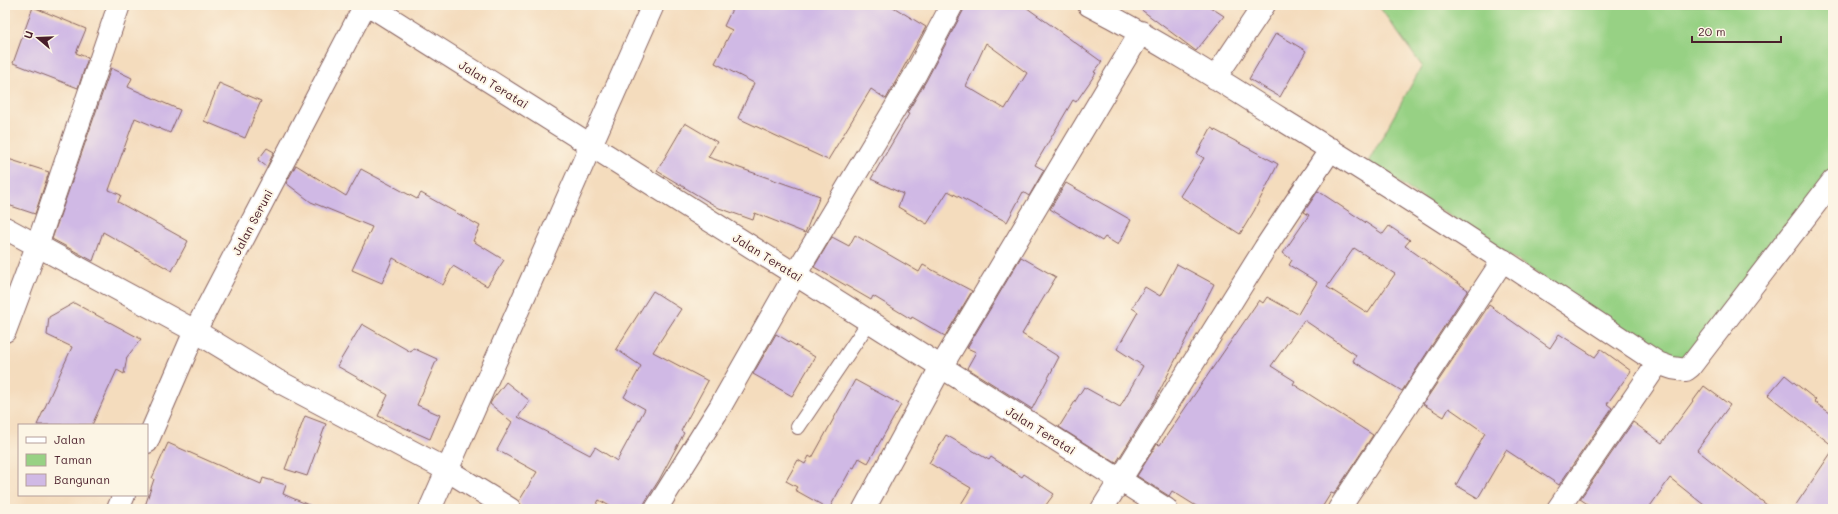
<svg xmlns="http://www.w3.org/2000/svg" width="1838" height="514" font-family="Mali,sans-serif">
<style>
.green{fill:#97d184;stroke:#707858}
.building{fill:#d0b9e5;fill-rule:evenodd}
.lines{fill:none;stroke-linecap:round;stroke-linejoin:round}
.service-casing{stroke:#86615e;stroke-width:16}
.minor-casing{stroke:#86615e;stroke-width:24}
.tertiary-casing{stroke:#86615e;stroke-width:24}
.secondary-casing{stroke:#86615e;stroke-width:24}
.service{stroke:#fff;stroke-width:14}
.minor{stroke:#fff;stroke-width:22}
.tertiary{stroke:#fff;stroke-width:22}
.secondary{stroke:#fff;stroke-width:22}
.labels{text-anchor:middle;dominant-baseline:central;stroke-width:4;stroke-linejoin:round;paint-order:stroke}
.street-label{font-size:12px;fill:#4a1f2b;stroke:#fcf5e5}
</style>
<rect width="100%" height="100%" fill="#fcf5e5"/>
<filter id="ink" filterUnits="userSpaceOnUse"><feTurbulence type="fractalNoise" baseFrequency=".025" numOctaves="2"/><feDisplacementMap in="SourceGraphic" scale="8" xChannelSelector="R" yChannelSelector="G"/><feConvolveMatrix kernelMatrix="1 2 1 2 8 2 1 2 1" color-interpolation-filters="sRGB"/></filter>
<filter id="wash" filterUnits="userSpaceOnUse"><feTurbulence type="fractalNoise" baseFrequency=".012" numOctaves="4" result="noise"/><feDisplacementMap in="SourceGraphic" scale="16" xChannelSelector="R" yChannelSelector="G"/><feGaussianBlur stdDeviation="0.9" result="paint"/><feColorMatrix in="noise" values="0 0 0 0 0 0 0 0 0 0 0 0 0 0 0 0 0 1.4 0 .05"/><feComposite in="paint" operator="in"/></filter>
<g filter="url(#wash)">
<rect width="100%" height="100%" fill="#f4dcbd"/>
<path class="green" d="M 1378,5 L 1833,5 L 1833,178 L 1686,372 L 1368,162 L 1422,66 Z"/>
<g id="blocks">
<path class="building" d="M 734,5 L 890,5 L 926,27 L 886,99 L 871,89 L 828,160 L 738,118 L 754,83 L 715,63 L 732,30 L 724,26 Z
M 964,5 L 1023,5 L 1102,62 L 1094,72 L 1096,73 L 1076,102 L 1073,100 L 1035,165 L 1044,170 L 1029,196 L 1023,192 L 1007,222 L 948,191 L 927,224 L 898,207 L 903,194 L 871,179 L 909,114 L 907,113 L 926,81 L 963,11 ZM 986,43 L 1027,73 L 1005,109 L 966,86 Z
M 1135,5 L 1207,5 L 1224,16 L 1196,51 Z
M 33,7 L 86,29 L 76,53 L 88,58 L 78,88 L 13,63 Z
M 1276,33 L 1306,51 L 1280,97 L 1249,79 Z
M 111,68 L 132,78 L 128,87 L 180,110 L 170,133 L 135,118 L 109,190 L 121,195 L 118,202 L 188,241 L 172,271 L 103,232 L 93,261 L 52,239 Z
M 219,83 L 261,101 L 245,138 L 204,121 Z
M 685,123 L 717,142 L 708,157 L 820,196 L 805,233 L 755,213 L 753,220 L 719,208 L 657,171 Z
M 1211,128 L 1278,164 L 1254,211 L 1240,234 L 1180,196 L 1204,158 L 1197,154 Z
M 267,148 L 274,152 L 267,167 L 258,160 Z
M 5,158 L 49,172 L 35,214 L 5,204 Z
M 296,165 L 346,196 L 361,169 L 417,199 L 421,193 L 480,226 L 473,241 L 504,260 L 487,286 L 453,266 L 443,285 L 393,258 L 382,283 L 352,270 L 372,227 L 311,202 L 286,183 Z
M 1066,183 L 1131,220 L 1118,245 L 1105,237 L 1102,241 L 1050,209 Z
M 1318,191 L 1383,234 L 1389,226 L 1410,240 L 1405,246 L 1468,290 L 1402,391 L 1353,361 L 1356,355 L 1304,320 L 1271,366 L 1295,381 L 1293,384 L 1373,435 L 1334,494 L 1331,493 L 1321,509 L 1201,509 L 1172,491 L 1169,496 L 1137,476 L 1157,444 L 1160,445 L 1259,300 L 1263,303 L 1267,297 L 1298,314 L 1317,282 L 1289,265 L 1292,260 L 1283,253 L 1309,215 L 1304,212 ZM 1354,248 L 1395,274 L 1368,313 L 1327,287 Z
M 855,235 L 919,272 L 923,265 L 972,291 L 945,336 L 912,317 L 911,319 L 873,296 L 871,300 L 814,267 L 832,237 L 849,246 Z
M 1021,257 L 1056,277 L 1022,334 L 1059,357 L 1032,409 L 967,368 L 976,352 L 967,348 Z
M 1177,264 L 1214,284 L 1155,400 L 1116,463 L 1059,427 L 1084,387 L 1120,407 L 1143,366 L 1117,349 L 1138,312 L 1132,308 L 1145,287 L 1160,296 Z
M 653,291 L 681,309 L 653,352 L 708,381 L 681,431 L 684,433 L 659,480 L 645,502 L 644,509 L 615,509 L 599,500 L 594,509 L 522,509 L 519,501 L 537,472 L 497,450 L 512,422 L 490,404 L 492,400 L 506,382 L 530,401 L 518,417 L 590,455 L 595,447 L 617,461 L 645,409 L 624,397 L 641,366 L 616,349 Z
M 74,303 L 141,339 L 127,357 L 124,374 L 117,370 L 92,425 L 37,425 L 72,347 L 47,335 L 49,317 Z
M 1489,305 L 1550,348 L 1559,334 L 1595,357 L 1601,349 L 1631,371 L 1607,404 L 1612,408 L 1559,485 L 1506,450 L 1478,498 L 1456,485 L 1485,433 L 1449,408 L 1444,417 L 1423,404 Z
M 362,324 L 411,352 L 413,348 L 437,359 L 417,405 L 440,415 L 430,439 L 378,416 L 388,395 L 337,366 Z
M 776,334 L 815,357 L 792,396 L 753,374 Z
M 1785,375 L 1816,400 L 1814,402 L 1833,415 L 1833,446 L 1768,395 Z
M 855,380 L 901,405 L 868,463 L 859,458 L 854,468 L 852,467 L 829,509 L 795,490 L 797,487 L 786,481 L 798,460 L 805,464 L 809,456 L 812,458 Z
M 1704,386 L 1730,405 L 1697,450 L 1772,509 L 1709,509 L 1670,478 L 1648,509 L 1595,509 L 1580,499 L 1633,422 L 1662,443 Z
M 305,416 L 326,424 L 307,476 L 285,469 Z
M 946,435 L 989,460 L 991,457 L 1022,477 L 1024,474 L 1054,494 L 1043,509 L 958,509 L 971,488 L 929,463 Z
M 168,443 L 261,484 L 263,478 L 286,485 L 283,494 L 318,509 L 144,509 L 154,479 L 152,478 Z
M 1833,450 L 1833,509 L 1793,509 Z"/>
</g>
</g>
<g filter="url(#ink)">
<use href="#blocks" fill-opacity="0" stroke="#86615e" stroke-width="1"/>
<g class="lines">
<g class="service-casing">
<path id="service" d="M 798,427 L 869,322"/>
</g>
<g class="minor-casing">
<path id="minor" d="M 1089,5 C 1155,39 1218,79 1281,119 C 1408,197 1533,280 1658,363 L 1672,368 L 1686,370 L 1690,367 L 1833,181
M 1215,78 L 1264,5
M 5,228 L 195,331 L 276,380 L 447,470 L 510,509
M 5,331 L 37,246 L 119,5
M 430,509 L 653,5
M 656,509 L 720,407 L 795,275 L 915,75 L 952,5
M 864,509 L 941,367 L 1141,32
M 1102,509 L 1265,248 L 1331,149
M 1339,509 L 1503,260
M 1558,509 L 1658,363"/>
</g>
<g class="tertiary-casing">
<path id="tertiary" d="M 369,5 L 1166,509"/>
</g>
<g class="secondary-casing">
<path id="secondary" d="M 147,442 L 195,331 L 365,5
M 118,509 L 124,495"/>
</g>
<use href="#service" class="service"/>
<use href="#minor" class="minor"/>
<use href="#tertiary" class="tertiary"/>
<use href="#secondary" class="secondary"/>
</g>
</g>
<g class="labels">
<g class="street-label">
<text transform="translate(494 84) rotate(32)">Jalan Teratai</text>
<text transform="translate(252 222) rotate(-62)">Jalan Seruni</text>
<text transform="translate(768 257) rotate(32)">Jalan Teratai</text>
<text transform="translate(1041 430) rotate(32)">Jalan Teratai</text>
</g>
</g>
<rect width="1838" height="514" fill="none" stroke="#fcf5e5" stroke-width="20"/>
<rect x="18" y="424" width="130" height="72" fill="#fcf5e5" stroke="#b59f9b"/>
<rect x="26" y="437" width="20" height="6" fill="#ffffff" stroke="#b59f9b"/>
<text x="54" y="444" font-size="12" fill="#4a1f2b">Jalan</text>
<rect x="26" y="454" width="20" height="12" fill="#97d184" stroke="#b59f9b"/>
<text x="54" y="464" font-size="12" fill="#4a1f2b">Taman</text>
<rect x="26" y="474" width="20" height="12" fill="#d0b9e5" stroke="#b59f9b"/>
<text x="54" y="484" font-size="12" fill="#4a1f2b">Bangunan</text>
<g transform="translate(38 38) rotate(289)" stroke="#fcf5e5" stroke-width="3" paint-order="stroke">
<path d="M0-3L7 15L0 10L-7 15Z" fill="#4a1f2b"/>
<text y="-6" font-size="11" font-weight="bold" text-anchor="middle" fill="#4a1f2b">U</text>
</g>
<path d="M1692 36v6h89v-6" fill="none" stroke="#4a1f2b" stroke-width="2"/>
<text x="1698" y="36" font-size="12" fill="#4a1f2b" stroke="#fcf5e5" stroke-width="3" paint-order="stroke">20 m</text>
</svg>
